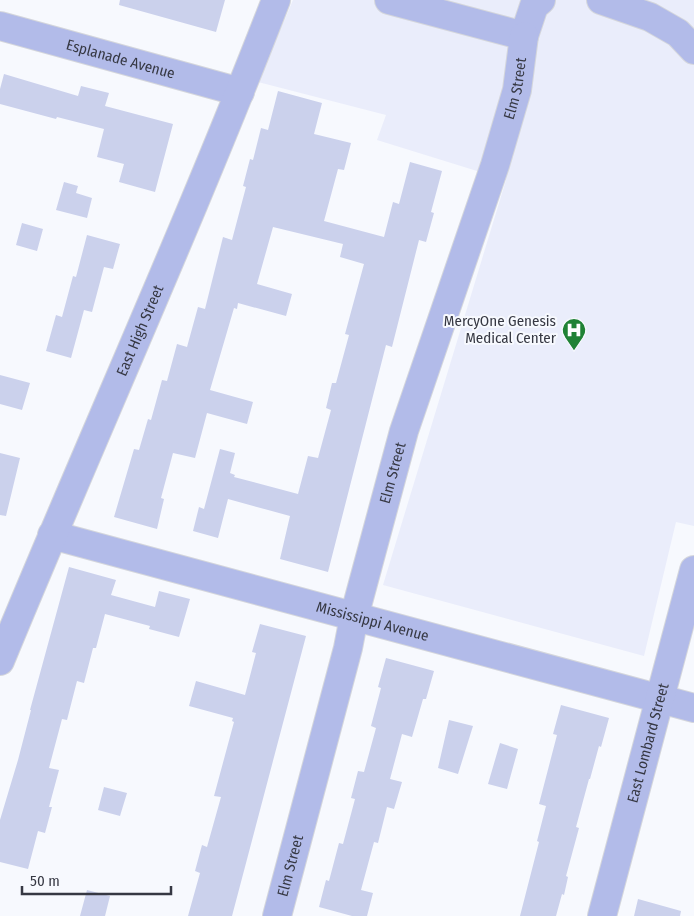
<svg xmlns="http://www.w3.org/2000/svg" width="694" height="916" font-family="'Fira Sans Condensed',sans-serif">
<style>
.built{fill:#eaedfb}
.building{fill:#cbd1ec}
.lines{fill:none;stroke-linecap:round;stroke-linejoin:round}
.minor-casing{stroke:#d4d6dc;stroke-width:30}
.minor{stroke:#b2bbe9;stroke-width:28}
.labels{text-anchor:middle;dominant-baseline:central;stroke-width:4;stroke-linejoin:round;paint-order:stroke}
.street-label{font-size:15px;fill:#363843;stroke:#f7f9fe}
.poi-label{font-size:15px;fill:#363843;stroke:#f7f9fe;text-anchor:end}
</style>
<rect width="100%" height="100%" fill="#f7f9fe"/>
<path class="built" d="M 293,0 L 694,0 L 694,526 L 676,522 L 644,656 L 383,585 L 506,180 L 377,140 L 386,115 L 258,82 Z"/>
<path class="building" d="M 120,0 L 225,0 L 216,32 L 119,5 Z
M 4,74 L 78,96 L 81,86 L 109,93 L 105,106 L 173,124 L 155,192 L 119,182 L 124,164 L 97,157 L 104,129 L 57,117 L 56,119 L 0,104 L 0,89 Z
M 278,91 L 322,103 L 314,134 L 351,143 L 344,170 L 338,169 L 324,221 L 384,237 L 393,202 L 399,204 L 410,162 L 442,171 L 431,212 L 434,213 L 426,242 L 419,240 L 392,347 L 386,345 L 328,572 L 280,559 L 290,516 L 228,499 L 218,538 L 193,531 L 199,507 L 204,509 L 220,449 L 235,453 L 230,473 L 235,475 L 234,477 L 298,494 L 308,456 L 318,458 L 331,410 L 326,408 L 332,383 L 336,383 L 349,335 L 345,334 L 364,264 L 340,257 L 343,244 L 273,227 L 257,284 L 292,294 L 286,316 L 238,303 L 237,309 L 234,308 L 210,390 L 253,402 L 247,424 L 207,413 L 195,458 L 173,453 L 161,498 L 164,499 L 157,529 L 114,517 L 134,449 L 139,450 L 148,419 L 151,420 L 162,380 L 167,381 L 177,344 L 187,347 L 198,307 L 205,309 L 223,237 L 232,240 L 246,187 L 243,186 L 250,159 L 253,160 L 261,128 L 268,130 Z
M 64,182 L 78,186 L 76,193 L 92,198 L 87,218 L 56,210 Z
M 22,223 L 43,229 L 37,251 L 16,245 Z
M 87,235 L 120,244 L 113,269 L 104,267 L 92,312 L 84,310 L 71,358 L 46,351 L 56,315 L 62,317 L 73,276 L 76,277 Z
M 0,375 L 30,383 L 22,410 L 0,404 Z
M 0,453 L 20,458 L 6,516 L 0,515 Z
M 69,567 L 116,580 L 111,595 L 155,607 L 159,591 L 190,599 L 179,637 L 149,629 L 150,626 L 105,614 L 96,648 L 93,648 L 84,683 L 77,681 L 67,720 L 62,719 L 49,768 L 59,770 L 49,807 L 52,807 L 45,833 L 38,831 L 28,869 L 0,862 L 0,820 L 18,760 L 31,710 L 30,710 Z
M 260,624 L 306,636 L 232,916 L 188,916 L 200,873 L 195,871 L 202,845 L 207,847 L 221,797 L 214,796 L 234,722 L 232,721 L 233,718 L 189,706 L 196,681 L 245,695 L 256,653 L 252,652 Z
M 386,658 L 434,671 L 426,699 L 423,699 L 412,737 L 402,734 L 390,779 L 402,782 L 394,809 L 387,807 L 378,843 L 374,842 L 361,890 L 373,893 L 367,916 L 352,916 L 319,907 L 326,880 L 329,881 L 339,843 L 343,844 L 355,799 L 351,798 L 358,771 L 364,772 L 376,728 L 371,726 L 381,688 L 378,687 Z
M 561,705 L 609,718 L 601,747 L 599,746 L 590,779 L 589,779 L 576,827 L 579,828 L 566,876 L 568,877 L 564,895 L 562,894 L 556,916 L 520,916 L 539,842 L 537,841 L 546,806 L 539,804 L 557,735 L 553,734 Z
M 449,720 L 473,726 L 458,774 L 438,768 Z
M 500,743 L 518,749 L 507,789 L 488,784 Z
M 104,787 L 127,793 L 120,816 L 98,810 Z
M 87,890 L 110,896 L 105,916 L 80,916 Z
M 638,899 L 681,911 L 680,916 L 634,916 Z"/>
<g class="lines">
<g class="minor-casing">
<g id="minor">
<path d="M 389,0 L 524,36 L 534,6 L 541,0"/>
<path d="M 601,0 L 650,17 L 678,33 L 694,50"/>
<path id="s1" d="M 0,26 L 240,92"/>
<path id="s2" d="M 52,535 L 694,708"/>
<path id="s3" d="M 0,661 C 91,440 190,222 276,0"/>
<path id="s4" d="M 277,916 L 348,648 L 354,617 L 404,431 L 495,165 L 517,90 L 524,36"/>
<path id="s5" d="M 602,916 L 694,570"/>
</g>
</g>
<use href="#minor" class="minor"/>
</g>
<defs>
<g id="hospital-pin" transform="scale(1.25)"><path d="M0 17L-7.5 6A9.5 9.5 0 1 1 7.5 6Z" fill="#208235" stroke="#f7f9fe"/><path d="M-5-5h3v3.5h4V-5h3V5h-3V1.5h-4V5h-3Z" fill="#fff"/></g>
</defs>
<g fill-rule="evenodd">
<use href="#hospital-pin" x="574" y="330"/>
</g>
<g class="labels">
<g class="street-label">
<text stroke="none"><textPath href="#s1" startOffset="125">Esplanade Avenue</textPath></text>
<text stroke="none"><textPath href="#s4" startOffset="862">Elm Street</textPath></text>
<text stroke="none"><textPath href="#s3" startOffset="359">East High Street</textPath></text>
<text stroke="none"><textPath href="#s4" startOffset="458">Elm Street</textPath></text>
<text stroke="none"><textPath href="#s2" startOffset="332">Mississippi Avenue</textPath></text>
<text stroke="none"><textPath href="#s5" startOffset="179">East Lombard Street</textPath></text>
<text stroke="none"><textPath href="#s4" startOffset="52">Elm Street</textPath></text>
</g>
<g class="poi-label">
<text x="556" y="321">MercyOne Genesis<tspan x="556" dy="17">Medical Center</tspan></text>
</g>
</g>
<path d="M22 886v8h149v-8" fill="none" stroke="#363843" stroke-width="2.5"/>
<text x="30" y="886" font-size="15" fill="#363843" stroke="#f7f9fe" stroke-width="4" paint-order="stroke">50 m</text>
</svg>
